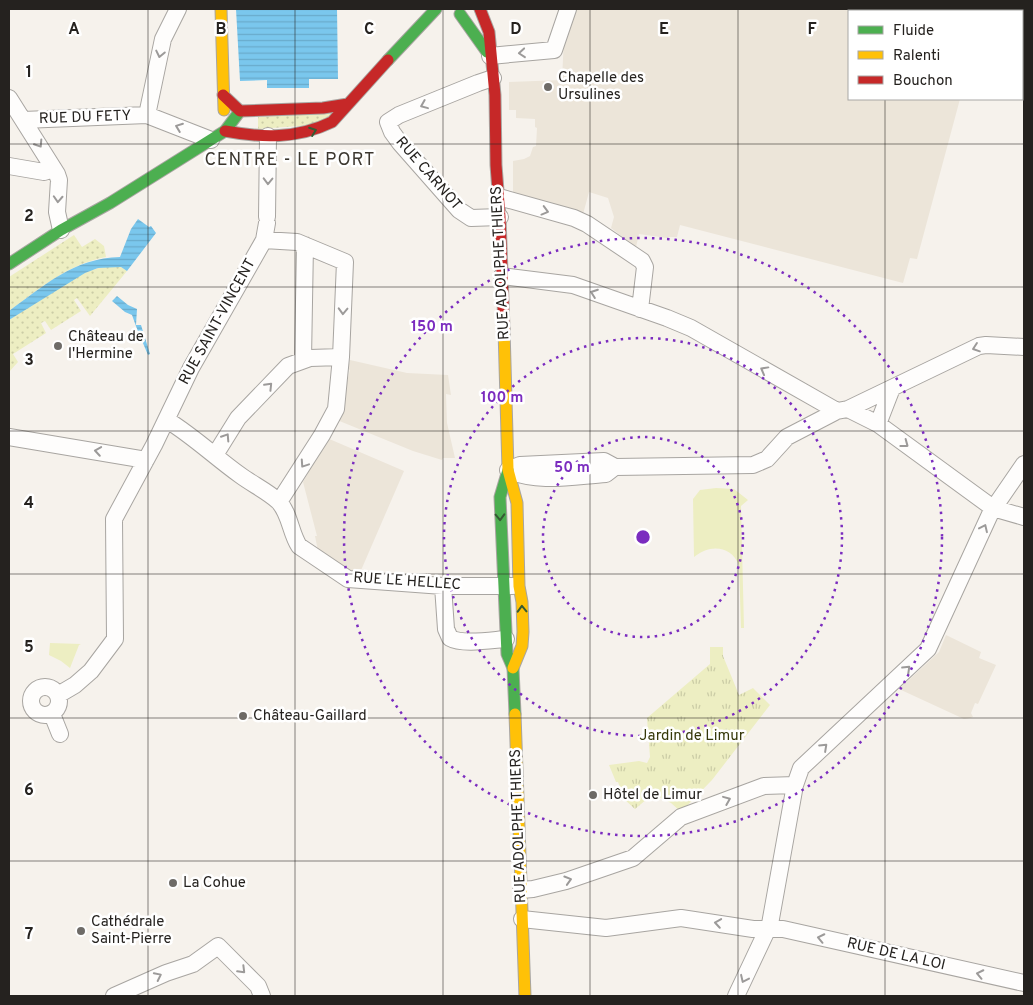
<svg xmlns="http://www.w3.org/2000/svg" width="1033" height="1005" font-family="Overpass,sans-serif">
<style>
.built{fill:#ece5d9}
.grass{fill:#edeec2}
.park{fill:url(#park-tufts)}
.garden{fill:url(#garden-dots)}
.water{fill:url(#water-rules)}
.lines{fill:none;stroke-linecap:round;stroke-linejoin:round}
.street-casing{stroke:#a8a5a1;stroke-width:18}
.fast-casing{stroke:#a8a5a1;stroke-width:13}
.slow-casing{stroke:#a8a5a1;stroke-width:13}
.jam-casing{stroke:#a8a5a1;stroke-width:13}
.street{stroke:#fefdfc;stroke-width:16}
.fast{stroke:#4caf50;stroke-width:11}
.slow{stroke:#ffc107;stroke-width:11}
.jam{stroke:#c62828;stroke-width:11}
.oneway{stroke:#9c9a99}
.oneway2{stroke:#355a33}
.grid{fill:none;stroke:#25221f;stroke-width:1;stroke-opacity:0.55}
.ring{fill:none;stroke:#7b2cbf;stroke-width:2.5;stroke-dasharray:2.5 5}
.poi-dot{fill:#6e6b67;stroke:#fff;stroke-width:2}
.labels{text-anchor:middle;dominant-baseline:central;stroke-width:5;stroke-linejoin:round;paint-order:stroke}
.poi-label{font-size:15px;fill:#25221f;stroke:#fff;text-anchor:start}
.street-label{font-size:15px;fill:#25221f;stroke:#fff}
.park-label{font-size:15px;fill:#353709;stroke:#fff}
.quarter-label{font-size:18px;letter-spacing:1px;fill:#3c372f;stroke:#fff}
.grid-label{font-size:16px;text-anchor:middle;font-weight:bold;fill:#25221f;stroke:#fff;stroke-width:5;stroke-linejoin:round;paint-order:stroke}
.centre{fill:#7b2cbf;stroke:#fff;stroke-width:2.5}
.ring-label{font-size:15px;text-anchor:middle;font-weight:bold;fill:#7b2cbf;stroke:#fff;stroke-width:5;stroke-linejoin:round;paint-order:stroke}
</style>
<defs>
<pattern id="park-tufts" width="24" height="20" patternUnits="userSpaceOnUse" patternTransform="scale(1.25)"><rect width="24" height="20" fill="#edeec2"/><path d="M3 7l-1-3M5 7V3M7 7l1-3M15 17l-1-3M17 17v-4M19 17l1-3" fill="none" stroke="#cbcca6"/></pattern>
<pattern id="garden-dots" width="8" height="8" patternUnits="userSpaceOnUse" patternTransform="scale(1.25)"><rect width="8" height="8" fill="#edeec2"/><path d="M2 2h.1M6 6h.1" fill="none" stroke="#cbcca6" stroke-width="1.8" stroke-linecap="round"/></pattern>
<pattern id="water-rules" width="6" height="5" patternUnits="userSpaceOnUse" patternTransform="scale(1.25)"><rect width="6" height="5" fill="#7ac7ed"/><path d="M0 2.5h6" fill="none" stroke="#69abcb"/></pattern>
</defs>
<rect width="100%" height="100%" fill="#f6f2ec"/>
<path class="built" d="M 575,9 L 1024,9 L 1024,97 L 1022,97 L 1022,11 L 849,11 L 849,99 L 960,99 L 917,259 L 910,258 L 903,283 L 680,225 L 677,237 L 668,237 L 667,238 L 639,234 L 636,247 L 611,228 L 614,217 L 608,198 L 589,192 L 582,218 L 520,200 L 513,193 L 513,161 L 524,159 L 530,156 L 533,147 L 536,146 L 537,128 L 535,127 L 535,119 L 516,118 L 516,110 L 509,110 L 509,82 L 562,80 L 564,38 Z
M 350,360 L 407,373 L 448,375 L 451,395 L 446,394 L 447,423 L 455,458 L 443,458 L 442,460 L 413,451 L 337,420 L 350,370 L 348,369 Z
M 327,438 L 404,471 L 359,575 L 349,571 L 318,551 L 315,536 L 317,536 L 303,482 Z
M 946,635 L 981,652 L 979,658 L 996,665 L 978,704 L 975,703 L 971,713 L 973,717 L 970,718 L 964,719 L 899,689 L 939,652 Z"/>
<path class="grass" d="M 716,488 L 734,489 L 748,500 L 741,506 L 744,628 L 741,628 L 739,565 C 731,545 709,544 694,557 L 693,499 L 700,490 Z
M 50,643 L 81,644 L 79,645 L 70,668 L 61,661 L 49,655 Z"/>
<path class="park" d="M 710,647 L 723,647 L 723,656 L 739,695 L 753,688 L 770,705 L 712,780 L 681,812 L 671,803 L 653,794 L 635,809 L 625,800 L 618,782 L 616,782 L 609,765 L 639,761 L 647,763 L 650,757 L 647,718 L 710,664 Z"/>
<path class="garden" d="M 335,113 L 313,125 L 258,129 L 258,117 Z
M 74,235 L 82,247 L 95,239 L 104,246 L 106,257 C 68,264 39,289 9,311 L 9,277 Z
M 105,267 L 121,267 L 127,271 L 90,316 L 77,298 L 74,300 L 81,311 L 51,330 L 45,321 L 41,323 L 46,333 L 13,354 L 18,362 L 9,372 L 9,320 C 36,302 72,272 105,267 Z"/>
<path class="water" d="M 236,9 L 337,9 L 338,79 L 309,79 L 309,88 L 267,88 L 267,80 L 240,81 Z
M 138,219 L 149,227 L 151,226 L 156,233 L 127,271 L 121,267 L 98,268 L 85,273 L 9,320 L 9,311 C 45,285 74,258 120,257 L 131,229 Z
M 117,296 L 128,305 L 137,309 L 136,325 L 141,325 L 150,354 L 148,355 L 137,329 L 132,315 L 125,312 L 112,301 Z"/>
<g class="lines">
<g class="street-casing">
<path id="street" d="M 490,56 L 554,50 L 568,9
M 493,78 L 478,83 L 399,115 L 388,122 L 392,132 L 400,143 L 459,210 L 471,218 L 500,217
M 9,98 L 57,174 L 59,180 L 57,212 L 61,230
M 147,115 L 163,39 L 178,9
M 23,120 L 147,115 L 211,140
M 9,166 L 44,172 L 54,169
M 499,197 L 574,218 L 587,224 L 642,261 L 645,267 L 640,309
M 267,217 L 268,136
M 264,240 L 297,242 L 345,262 L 341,357 L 336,409 L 322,435 L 279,502
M 502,276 L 573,285 L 667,318 L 691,328 L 837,411 L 848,409 L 878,424 L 993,508 L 1024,517
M 303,359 L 305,245
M 848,409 L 979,346 L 986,345 L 1024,347
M 167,420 C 193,436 215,457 240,475 C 252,484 267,491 278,501 C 290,513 290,532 299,546 L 348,579 L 443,586 L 513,586
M 878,424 L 892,388
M 9,437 L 146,460
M 215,455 L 238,418 L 288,366 L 310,358 L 341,357
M 508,470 L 520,465 L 604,461 L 615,467 L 753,465 L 767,459 L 787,437 L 837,411
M 508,470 C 538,484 574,476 606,474 L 615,467
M 443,586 L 446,629 L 450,638 C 462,645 492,640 506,639
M31 701a14 14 0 1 1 28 0a14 14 0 1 1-28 0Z
M 58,695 L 75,685 L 91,671 L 115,639 L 114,519 L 154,445 L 191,368 L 264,240 L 267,223
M 52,714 L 60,734
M 521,890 L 533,889 L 566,881 L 633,858 L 681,817 L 764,786 L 795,785
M 522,919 L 606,928 L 681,918 L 753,929 L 783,929 L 1024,983
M 114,996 L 166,973 L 193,964 L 218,946 L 258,986 L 262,996
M 736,996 L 770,924 L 795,785 L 801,768 L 928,649 L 991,512 L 1024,464"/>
</g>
<g class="fast-casing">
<path id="fast" d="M 460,14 L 487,52
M 388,60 L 436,9
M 9,264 L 61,230 L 110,203 L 225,131 L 240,111
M 508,470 L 500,497 L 507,654 L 513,668 L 515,714"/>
</g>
<g class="slow-casing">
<path id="slow" d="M 221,9 L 224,110
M 504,329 L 508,470 L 517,503 L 519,586 L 522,602 L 523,632 L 522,646 L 513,668
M 515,714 L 525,996"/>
</g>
<g class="jam-casing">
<path id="jam" d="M 480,9 L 489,32 L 495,95 L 496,165 L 500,217 L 504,329
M 223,95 L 240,111 L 323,108 L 348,104
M 225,131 C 262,138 297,139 332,122 L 388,60"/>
</g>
<use href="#street" class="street"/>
<use href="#fast" class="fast"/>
<use href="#slow" class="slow"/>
<use href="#jam" class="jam"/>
</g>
<defs><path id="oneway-chevron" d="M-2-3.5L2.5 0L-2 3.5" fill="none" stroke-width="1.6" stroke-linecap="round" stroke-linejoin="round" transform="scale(1.25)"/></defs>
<g class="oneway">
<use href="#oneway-chevron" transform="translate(522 53) rotate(175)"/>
<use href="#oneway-chevron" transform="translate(160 54) rotate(102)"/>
<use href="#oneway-chevron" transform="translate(424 105) rotate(158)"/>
<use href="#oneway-chevron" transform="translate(179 127) rotate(-159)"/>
<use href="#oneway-chevron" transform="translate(39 144) rotate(57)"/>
<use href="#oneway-chevron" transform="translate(268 181) rotate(91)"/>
<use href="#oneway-chevron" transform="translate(58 199) rotate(93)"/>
<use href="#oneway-chevron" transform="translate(545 211) rotate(15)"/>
<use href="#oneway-chevron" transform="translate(594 293) rotate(-160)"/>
<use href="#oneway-chevron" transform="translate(343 311) rotate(92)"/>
<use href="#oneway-chevron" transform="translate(976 348) rotate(161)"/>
<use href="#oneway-chevron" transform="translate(764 370) rotate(-151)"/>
<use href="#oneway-chevron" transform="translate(269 386) rotate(-46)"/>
<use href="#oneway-chevron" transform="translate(226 437) rotate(-57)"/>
<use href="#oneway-chevron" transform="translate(905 444) rotate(37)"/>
<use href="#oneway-chevron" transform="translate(98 451) rotate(-171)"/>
<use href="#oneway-chevron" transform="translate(304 464) rotate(124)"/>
<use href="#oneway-chevron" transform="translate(984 528) rotate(-65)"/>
<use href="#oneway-chevron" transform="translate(907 669) rotate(-44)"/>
<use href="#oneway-chevron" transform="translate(824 747) rotate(-43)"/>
<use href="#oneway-chevron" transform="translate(727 800) rotate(-22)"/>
<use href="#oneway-chevron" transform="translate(568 880) rotate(-17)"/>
<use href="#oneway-chevron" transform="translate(718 923) rotate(-171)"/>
<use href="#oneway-chevron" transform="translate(821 938) rotate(-168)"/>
<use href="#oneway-chevron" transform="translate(242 970) rotate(45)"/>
<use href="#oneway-chevron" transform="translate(980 974) rotate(-168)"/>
<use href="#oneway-chevron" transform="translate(158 976) rotate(-26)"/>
<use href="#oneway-chevron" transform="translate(744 979) rotate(115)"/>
</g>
<g class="oneway2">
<use href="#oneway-chevron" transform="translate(313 131) rotate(-20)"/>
<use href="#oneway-chevron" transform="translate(500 517) rotate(88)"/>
<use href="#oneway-chevron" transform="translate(522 609) rotate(-92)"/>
</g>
<path class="grid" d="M 148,9 L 148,996M 295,9 L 295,996M 443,9 L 443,996M 590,9 L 590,996M 738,9 L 738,996M 885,9 L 885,11M 885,99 L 885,996M 9,144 L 1024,144M 9,287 L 1024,287M 9,431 L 1024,431M 9,574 L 1024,574M 9,718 L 1024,718M 9,861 L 1024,861"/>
<g class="ring">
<circle cx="643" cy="537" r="100"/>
<circle cx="643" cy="537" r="199"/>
<circle cx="643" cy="537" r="299"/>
</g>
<g class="poi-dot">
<circle cx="548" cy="87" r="5"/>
<circle cx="58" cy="346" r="5"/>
<circle cx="243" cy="716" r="5"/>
<circle cx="593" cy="795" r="5"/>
<circle cx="173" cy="883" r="5"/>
<circle cx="81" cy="931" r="5"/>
</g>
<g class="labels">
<g class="poi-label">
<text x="558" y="78">Chapelle des<tspan x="558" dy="17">Ursulines</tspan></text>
<text x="68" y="337">Château de<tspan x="68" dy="17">l'Hermine</tspan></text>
<text x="253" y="716">Château-Gaillard</text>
<text x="603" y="795">Hôtel de Limur</text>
<text x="183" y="883">La Cohue</text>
<text x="91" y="922">Cathédrale<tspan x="91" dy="17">Saint-Pierre</tspan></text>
</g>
<g class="street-label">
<text transform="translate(85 118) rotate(-2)">RUE DU FETY</text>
<text transform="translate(428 174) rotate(49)">RUE CARNOT</text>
<text transform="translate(501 263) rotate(-93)">RUE ADOLPHE THIERS</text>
<text transform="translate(218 322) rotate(-61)">RUE SAINT-VINCENT</text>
<text transform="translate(407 582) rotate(4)">RUE LE HELLEC</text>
<text transform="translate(519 826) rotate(-92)">RUE ADOLPHE THIERS</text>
<text transform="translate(896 955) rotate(13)">RUE DE LA LOI</text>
</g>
<g class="park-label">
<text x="692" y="736">Jardin de Limur</text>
</g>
<g class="quarter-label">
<text x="290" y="160">CENTRE - LE PORT</text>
</g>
</g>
<g class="grid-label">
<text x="74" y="34">A</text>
<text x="221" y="34">B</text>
<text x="369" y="34">C</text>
<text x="516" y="34">D</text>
<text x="664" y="34">E</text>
<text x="812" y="34">F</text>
<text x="29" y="77">1</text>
<text x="29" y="221">2</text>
<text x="29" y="365">3</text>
<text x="29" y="508">4</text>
<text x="29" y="652">5</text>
<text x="29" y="795">6</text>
<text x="29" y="939">7</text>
</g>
<circle cx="643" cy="537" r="8" class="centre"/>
<g class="ring-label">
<text x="432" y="331">150 m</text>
<text x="502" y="402">100 m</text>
<text x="572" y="472">50 m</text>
</g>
<rect width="1033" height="1005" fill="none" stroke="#25221f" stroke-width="20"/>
<rect x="848" y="10" width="175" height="90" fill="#ffffff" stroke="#a8a7a5"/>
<rect x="858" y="26" width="25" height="8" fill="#4caf50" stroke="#a8a7a5"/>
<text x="893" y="35" font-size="15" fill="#25221f">Fluide</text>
<rect x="858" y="51" width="25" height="8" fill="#ffc107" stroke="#a8a7a5"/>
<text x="893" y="60" font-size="15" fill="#25221f">Ralenti</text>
<rect x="858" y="76" width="25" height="8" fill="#c62828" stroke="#a8a7a5"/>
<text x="893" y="85" font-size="15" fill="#25221f">Bouchon</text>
</svg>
